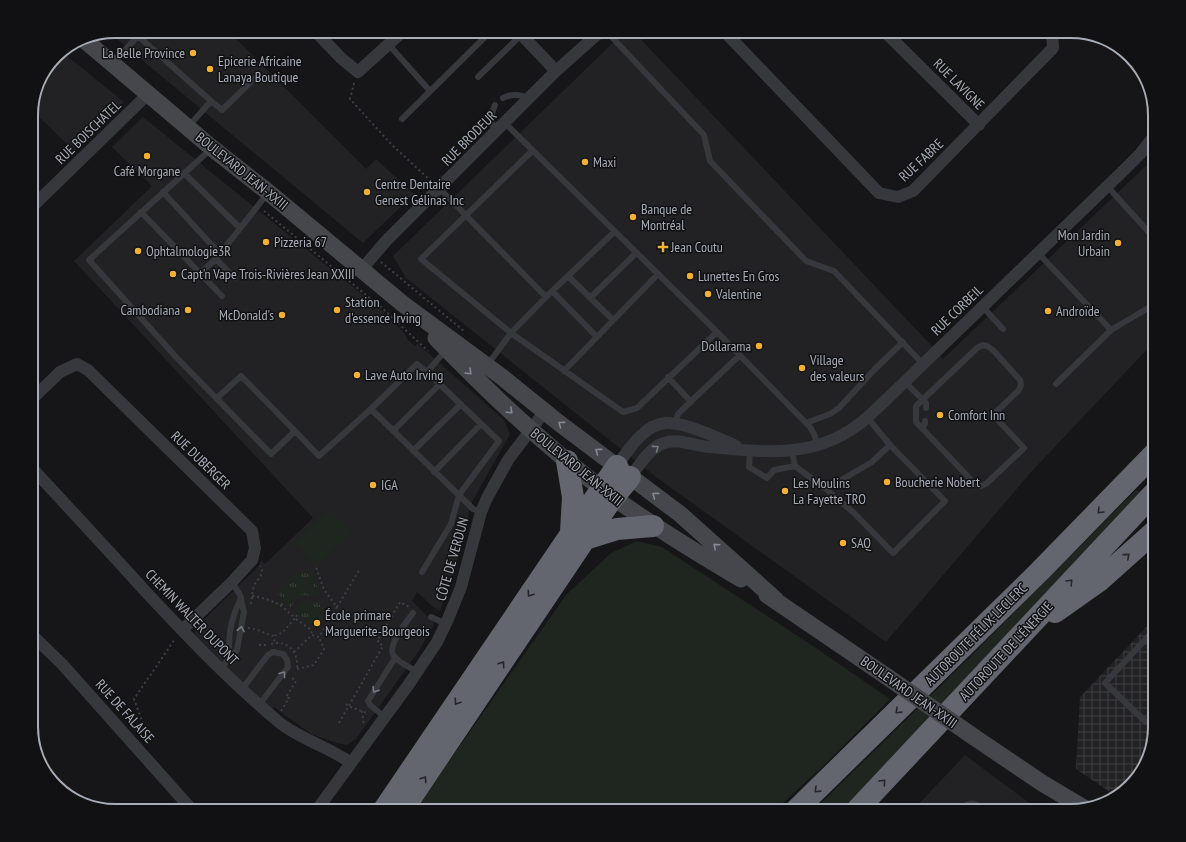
<svg xmlns="http://www.w3.org/2000/svg" width="1186" height="842" font-family="'PT Sans Narrow',sans-serif">
<style>
.built{fill:#222225}
.industrial{fill:url(#industrial-grid)}
.green{fill:#1e261f}
.park{fill:url(#park-tufts)}
.lines{fill:none;stroke-linecap:round;stroke-linejoin:round}
.path{stroke:#3d3f44;stroke-width:2;stroke-dasharray:2 3;stroke-linecap:butt}
.lane{stroke:#37383d;stroke-width:6}
.street{stroke:#37383d;stroke-width:12}
.secondary{stroke:#45474d;stroke-width:17}
.highway{stroke:#63666e;stroke-width:22}
.secondary-bridge{stroke:#45474d;stroke-width:17}
.oneway{stroke:#858993}
.oneway2{stroke:#757881}
.oneway3{stroke:#26262a}
.poi-dot{fill:#f2b134;stroke:#111113;stroke-width:1.5}
.labels{text-anchor:middle;dominant-baseline:central;stroke-width:3;stroke-linejoin:round;paint-order:stroke}
.poi-label{font-size:14px;fill:#a8adb8;stroke:#111113;text-anchor:start}
.street-label{font-size:14px;fill:#a8adb8;stroke:#111113}
.rim{fill:none;stroke:#a8adb8;stroke-width:2}
</style>
<defs>
<pattern id="industrial-grid" width="8" height="8" patternUnits="userSpaceOnUse"><rect width="8" height="8" fill="#222225"/><path d="M0 4h8M4 0v8" fill="none" stroke="#3f3f43"/></pattern>
<pattern id="park-tufts" width="24" height="20" patternUnits="userSpaceOnUse"><rect width="24" height="20" fill="#1e261f"/><path d="M3 7l-1-3M5 7V3M7 7l1-3M15 17l-1-3M17 17v-4M19 17l1-3" fill="none" stroke="#3c433d"/></pattern>
</defs>
<rect width="100%" height="100%" fill="#161618"/>
<path class="built" d="M 115,31 L 228,31 L 366,169 L 376,159 L 414,194 L 363,243 L 108,32 Z
M 625,31 L 633,31 L 930,344 L 943,359 L 1150,162 L 1155,154 L 1155,341 L 1032,471 L 886,642 L 656,477 L 406,278 L 393,256 Z
M 61,51 L 124,102 L 74,151 L 33,111 L 31,112 L 40,77 Z
M 143,117 L 379,308 L 405,334 L 408,340 L 415,346 L 418,344 L 442,365 L 504,420 L 510,434 L 471,504 L 457,561 L 440,611 L 433,607 L 417,592 L 412,601 L 433,622 L 434,625 L 418,652 L 397,682 L 356,739 L 347,745 L 337,743 L 311,734 L 274,707 L 272,709 L 254,694 L 194,634 L 195,628 L 258,567 L 261,560 L 265,564 L 313,518 L 74,261 L 152,186 L 112,147 Z
M 965,755 L 1040,811 L 912,811 Z"/>
<path class="industrial" d="M 1155,618 L 1155,728 L 1138,778 L 1116,796 L 1076,769 L 1080,697 Z"/>
<path class="green" d="M 1136,490 L 1143,493 L 844,811 L 813,811 L 966,661 Z
M 329,509 L 352,532 L 316,567 L 293,543 Z
M 637,541 L 662,547 L 816,648 L 890,699 L 819,770 L 774,811 L 414,811 L 566,595 L 611,553 Z"/>
<path class="park" d="M 309,568 L 318,588 L 316,596 L 301,595 L 290,608 L 277,593 L 294,575 Z
M 316,601 L 327,612 L 320,624 L 312,626 L 294,613 L 300,602 Z"/>
<g class="lines">
<path class="path" d="M 354,83 L 350,99 L 391,144 L 432,182
M 264,211 L 382,308 L 428,351
M 381,262 L 465,332
M 252,596 C 274,600 279,603 295,618 L 282,633 L 273,636
M 251,604 C 252,598 252,592 254,586 C 256,579 266,575 260,566
M 281,605 L 284,602
M 337,607 L 360,569
M 297,615 L 295,618 L 311,630 L 312,635
M 248,628 L 255,629 L 273,636 L 275,643
M 271,644 C 288,639 299,653 297,669
M 259,645 L 267,645
M 1148,648 L 1155,646
M 294,652 L 312,635 L 319,637 L 337,607 L 324,590 L 316,567
M 297,669 L 314,665 L 324,649 L 319,637
M 346,704 L 348,706 L 367,713
M 281,711 L 289,698 L 286,697 L 296,681 L 291,677
M 362,711 L 364,726
M 339,723 L 383,646 L 378,642 L 380,638 L 379,638 L 400,602 L 409,607
M 136,731 L 143,724 L 134,699 L 175,639"/>
<path class="lane" d="M 606,31 L 704,135 L 710,161 L 806,261 L 834,271 L 923,364
M 389,45 L 430,91
M 114,62 L 138,36 L 211,101 L 189,126
M 478,77 L 521,35
M 503,98 C 512,93 520,95 530,98
M 211,101 L 222,110 L 254,79
M 495,105 C 490,117 491,120 495,132
M 402,119 L 491,31
M 505,123 L 717,332 L 810,427 L 814,434 L 818,445
M 211,149 L 89,260 L 176,357 L 271,454 L 295,431 L 319,456 L 371,409 L 417,364 L 427,372 L 446,350
M 532,151 L 421,259 L 511,333 L 623,412 L 637,408 L 717,332
M 184,173 L 240,228
M 1107,186 L 1155,239
M 440,189 L 546,297 L 511,333 L 488,364
M 163,192 L 220,254
M 141,212 L 222,296
M 1038,253 L 1111,330
M 216,259 L 235,278
M 200,273 L 216,259 L 267,194
M 568,276 L 613,320
M 552,291 L 597,337
M 546,297 L 614,232
M 590,298 L 636,253
M 982,306 L 1003,329
M 983,345 L 987,346 L 993,350 L 1020,380 L 1021,385 L 1019,390 L 993,415 L 1024,448 L 986,484 L 981,486 L 975,484 L 916,422 L 916,406 L 977,348 Z
M 564,371 L 658,274
M 668,377 L 691,402
M 905,382 L 926,403 L 926,408
M 1056,384 L 1111,330 L 1155,304
M 217,398 L 241,376 L 295,431
M 371,409 L 473,509 L 481,512
M 675,423 L 678,414 L 684,408 L 740,355
M 806,423 L 830,414 L 839,408 L 875,369 L 903,342
M 922,428 L 925,424 L 925,421
M 393,431 L 439,385
M 413,451 L 461,404
M 750,451 L 749,467 L 767,478 L 774,470 L 795,466 L 792,451
M 795,466 L 826,489 L 854,513 L 893,553 L 945,501 L 890,445
M 434,472 L 481,424
M 826,489 L 872,462 L 890,445 L 867,417
M 422,572 L 451,524 L 459,495 L 499,441 L 427,372
M 413,613 C 407,621 386,647 394,656 C 399,663 410,667 417,672
M 431,617 L 446,624
M 1155,629 L 1105,683 L 1146,722 L 1155,716
M 230,658 C 227,638 232,616 241,598
M 220,669 L 237,650 L 244,612 L 240,595 L 232,582
M 242,689 L 268,655 L 273,652 L 283,654 L 287,660 L 288,667 L 259,705
M 385,717 L 370,705 L 368,701 L 395,658
M 958,811 C 968,802 974,800 985,811"/>
<path class="street" d="M 315,31 L 342,59 L 358,72 L 403,31
M 518,31 L 556,71
M 724,31 L 879,193 L 898,197 L 913,191 L 1053,48 L 1052,31
M 884,31 L 979,125
M 31,208 L 148,94
M 362,269 L 386,241 L 556,71 L 601,31
M 31,400 L 60,372 L 77,364 L 88,370 L 252,531 L 255,548 L 252,560 L 232,582 L 182,630
M 617,466 C 625,455 633,441 644,433 C 650,427 658,424 666,423 C 685,422 718,438 736,446
M 31,467 C 70,509 108,550 146,592 C 189,638 232,683 280,723 C 302,740 329,747 351,763
M 630,477 C 640,465 649,448 664,443 C 678,438 695,446 709,447 C 763,452 812,459 858,425 C 869,417 878,407 888,398 L 1123,171 L 1140,154 L 1155,135
M 31,634 L 62,664 L 193,811
M 316,811 L 409,684 L 437,642 L 448,619 L 461,587 L 481,512 L 487,498 L 508,460 L 545,411"/>
<path class="secondary" d="M 82,38 L 212,148 L 268,192 L 403,304 L 502,377 L 559,423 L 680,514 L 776,600
M 436,338 C 491,395 549,450 613,497 C 654,527 697,553 741,579
M 767,595 L 886,676
M 974,737 L 1042,783 L 1084,808"/>
<path class="highway" d="M 567,461 L 573,497 L 571,532
M 585,539 L 617,529 L 653,526
M 1055,612 L 1099,581 L 1155,531
M 383,811 L 617,466
M 402,811 L 609,503 L 630,477
M 795,811 L 1039,572 L 1155,453
M 856,811 L 1155,492"/>
<path class="secondary-bridge" d="M 886,676 L 974,737"/>
</g>
<defs><path id="oneway-chevron" d="M-2-3.5L2.5 0L-2 3.5" fill="none" stroke-width="1.6" stroke-linecap="round" stroke-linejoin="round"/></defs>
<g class="oneway">
<use href="#oneway-chevron" transform="translate(469 372) rotate(45)"/>
<use href="#oneway-chevron" transform="translate(510 411) rotate(43)"/>
<use href="#oneway-chevron" transform="translate(561 424) rotate(-143)"/>
<use href="#oneway-chevron" transform="translate(598 451) rotate(-143)"/>
<use href="#oneway-chevron" transform="translate(655 495) rotate(-143)"/>
<use href="#oneway-chevron" transform="translate(716 546) rotate(-138)"/>
</g>
<g class="oneway2">
<use href="#oneway-chevron" transform="translate(656 448) rotate(-37)"/>
<use href="#oneway-chevron" transform="translate(241 629) rotate(-80)"/>
<use href="#oneway-chevron" transform="translate(283 674) rotate(-53)"/>
<use href="#oneway-chevron" transform="translate(375 690) rotate(122)"/>
</g>
<g class="oneway3">
<use href="#oneway-chevron" transform="translate(1100 511) rotate(134)"/>
<use href="#oneway-chevron" transform="translate(1127 556) rotate(-41)"/>
<use href="#oneway-chevron" transform="translate(1070 582) rotate(-47)"/>
<use href="#oneway-chevron" transform="translate(530 594) rotate(124)"/>
<use href="#oneway-chevron" transform="translate(502 664) rotate(-56)"/>
<use href="#oneway-chevron" transform="translate(457 702) rotate(124)"/>
<use href="#oneway-chevron" transform="translate(898 711) rotate(136)"/>
<use href="#oneway-chevron" transform="translate(424 779) rotate(-56)"/>
<use href="#oneway-chevron" transform="translate(883 782) rotate(-47)"/>
<use href="#oneway-chevron" transform="translate(817 790) rotate(136)"/>
</g>
<g class="poi-dot">
<circle cx="193" cy="53" r="4"/>
<circle cx="210" cy="69" r="4"/>
<circle cx="147" cy="156" r="4"/>
<circle cx="585" cy="162" r="4"/>
<circle cx="367" cy="192" r="4"/>
<circle cx="633" cy="217" r="4"/>
<circle cx="266" cy="242" r="4"/>
<circle cx="1118" cy="243" r="4"/>
<path d="M661 241h4v4h4v4h-4v4h-4v-4h-4v-4h4z"/>
<circle cx="138" cy="251" r="4"/>
<circle cx="173" cy="274" r="4"/>
<circle cx="690" cy="276" r="4"/>
<circle cx="708" cy="294" r="4"/>
<circle cx="188" cy="310" r="4"/>
<circle cx="337" cy="310" r="4"/>
<circle cx="1048" cy="311" r="4"/>
<circle cx="282" cy="315" r="4"/>
<circle cx="759" cy="346" r="4"/>
<circle cx="802" cy="368" r="4"/>
<circle cx="357" cy="375" r="4"/>
<circle cx="940" cy="415" r="4"/>
<circle cx="887" cy="482" r="4"/>
<circle cx="373" cy="485" r="4"/>
<circle cx="785" cy="491" r="4"/>
<circle cx="843" cy="543" r="4"/>
<circle cx="317" cy="623" r="4"/>
</g>
<g class="labels">
<g class="poi-label">
<text x="185" y="53" text-anchor="end">La Belle Province</text>
<text x="218" y="61">Epicerie Africaine<tspan x="218" dy="16">Lanaya Boutique</tspan></text>
<text x="593" y="162">Maxi</text>
<text x="147" y="171" text-anchor="middle">Café Morgane</text>
<text x="375" y="184">Centre Dentaire<tspan x="375" dy="16">Genest Gélinas Inc</tspan></text>
<text x="641" y="209">Banque de<tspan x="641" dy="16">Montréal</tspan></text>
<text x="1110" y="235" text-anchor="end">Mon Jardin<tspan x="1110" dy="16">Urbain</tspan></text>
<text x="274" y="242">Pizzeria 67</text>
<text x="671" y="247">Jean Coutu</text>
<text x="146" y="251">Ophtalmologie3R</text>
<text x="181" y="274">Capt'n Vape Trois-Rivières Jean XXIII</text>
<text x="698" y="276">Lunettes En Gros</text>
<text x="716" y="294">Valentine</text>
<text x="345" y="302">Station<tspan x="345" dy="16">d'essence Irving</tspan></text>
<text x="180" y="310" text-anchor="end">Cambodiana</text>
<text x="1056" y="311">Androïde</text>
<text x="274" y="315" text-anchor="end">McDonald's</text>
<text x="751" y="346" text-anchor="end">Dollarama</text>
<text x="810" y="360">Village<tspan x="810" dy="16">des valeurs</tspan></text>
<text x="365" y="375">Lave Auto Irving</text>
<text x="948" y="415">Comfort Inn</text>
<text x="895" y="482">Boucherie Nobert</text>
<text x="793" y="483">Les Moulins<tspan x="793" dy="16">La Fayette TRO</tspan></text>
<text x="381" y="485">IGA</text>
<text x="851" y="543">SAQ</text>
<text x="325" y="615">École primare<tspan x="325" dy="16">Marguerite-Bourgeois</tspan></text>
</g>
<g class="street-label">
<text transform="translate(959 84) rotate(45)">RUE LAVIGNE</text>
<text transform="translate(88 132) rotate(-44)">RUE BOISCHATEL</text>
<text transform="translate(469 138) rotate(-45)">RUE BRODEUR</text>
<text transform="translate(921 160) rotate(-43)">RUE FABRE</text>
<text transform="translate(242 171) rotate(39)">BOULEVARD JEAN-XXIII</text>
<text transform="translate(957 310) rotate(-44)">RUE CORBEIL</text>
<text transform="translate(201 460) rotate(44)">RUE DUBERGER</text>
<text transform="translate(577 467) rotate(39)">BOULEVARD JEAN-XXIII</text>
<text transform="translate(452 559) rotate(-74)">CÔTE DE VERDUN</text>
<text transform="translate(192 617) rotate(46)">CHEMIN WALTER DUPONT</text>
<text transform="translate(976 634) rotate(-45)">AUTOROUTE FÉLIX-LECLERC</text>
<text transform="translate(1006 651) rotate(-47)">AUTOROUTE DE L'ÉNERGIE</text>
<text transform="translate(909 692) rotate(35)">BOULEVARD JEAN-XXIII</text>
<text transform="translate(125 711) rotate(48)">RUE DE FALAISE</text>
</g>
</g>
<path d="M0 0H1186V842H0ZM115 38H1071A77 77 0 0 1 1148 115V727A77 77 0 0 1 1071 804H115A77 77 0 0 1 38 727V115A77 77 0 0 1 115 38Z" fill="#111113" fill-rule="evenodd"/>
<path class="rim" d="M115 38H1071A77 77 0 0 1 1148 115V727A77 77 0 0 1 1071 804H115A77 77 0 0 1 38 727V115A77 77 0 0 1 115 38Z"/>
</svg>
